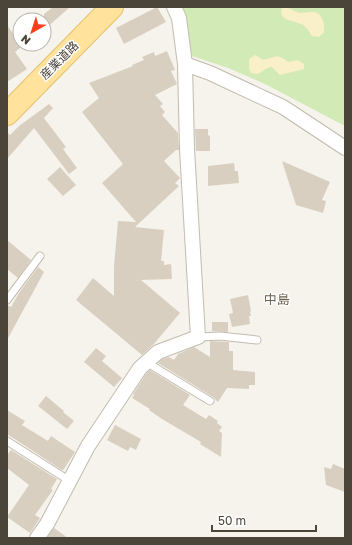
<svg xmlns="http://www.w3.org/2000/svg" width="352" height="545" font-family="'Golos Text','Noto Sans JP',sans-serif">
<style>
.green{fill:#d2eab5}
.sand{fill:#f9efc9}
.building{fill:#d8cfc1}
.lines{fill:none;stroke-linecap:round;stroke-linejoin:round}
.service-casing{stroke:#c2bbae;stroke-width:9}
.minor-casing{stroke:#c2bbae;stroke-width:16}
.primary-casing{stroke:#e6c16a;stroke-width:24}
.service{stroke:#fff;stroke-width:7}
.minor{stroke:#fff;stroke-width:14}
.primary{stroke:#ffe39c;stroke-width:22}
.labels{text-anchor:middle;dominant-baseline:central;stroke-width:3;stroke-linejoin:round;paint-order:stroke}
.street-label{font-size:12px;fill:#4b4439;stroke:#fff}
.neighbourhood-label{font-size:13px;fill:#6e6250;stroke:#fff}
</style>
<rect width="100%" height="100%" fill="#f6f3ec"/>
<path class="green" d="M 182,7 L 345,7 L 345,126 L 265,84 L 228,68 L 192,56 L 186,19 Z"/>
<path class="sand" d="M 284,7 C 290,7 295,13 301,13 C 306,13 310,11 314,12 C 323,14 325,24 324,32 L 319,37 L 312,36 C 309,31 306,26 301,24 C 293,20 278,21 282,8 Z
M 255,55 L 263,60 C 275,57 278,53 288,62 L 298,60 L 304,64 L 304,69 L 280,75 L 272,67 L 267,68 L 258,74 L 251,73 L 249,68 L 249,59 Z"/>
<path class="building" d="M 53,7 L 70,7 L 44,30 L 44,14 Z
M 157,7 L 166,22 L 124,44 L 116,28 Z
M 7,25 L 14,35 L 20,30 L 20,48 L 15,52 L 27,69 L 7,82 Z
M 167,51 L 175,70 L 171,71 L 177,84 L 155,95 L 163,104 L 160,106 L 165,112 L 162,115 L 178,133 L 179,150 L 176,150 L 164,161 L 180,178 L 175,183 L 179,186 L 135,227 L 164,230 L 161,261 L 164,261 L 164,265 L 171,264 L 172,279 L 141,280 L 180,313 L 153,345 L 142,355 L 76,300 L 93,278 L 114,296 L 114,266 L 118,221 L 136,222 L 102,183 L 123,164 L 82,112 L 99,98 L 89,83 L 133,66 L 132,65 L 144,60 L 142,57 L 154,52 L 155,56 Z
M 49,104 L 53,108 L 44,118 L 66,147 L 63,149 L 77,168 L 69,174 L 34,128 L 7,159 L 7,132 L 10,135 L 19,126 Z
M 195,129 L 208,129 L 208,135 L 210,136 L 210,151 L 196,151 Z
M 282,161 L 330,182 L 322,200 L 326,201 L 323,213 L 296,205 Z
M 234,163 L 235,171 L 238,171 L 239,183 L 208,186 L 208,166 Z
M 60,167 L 76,185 L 63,196 L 47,179 Z
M 7,240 L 31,260 L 18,278 L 7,269 Z
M 38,267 L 44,272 L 7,340 L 7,305 L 11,307 L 19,293 Z
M 248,295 L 251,311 L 250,312 L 251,316 L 249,316 L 250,324 L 232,327 L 229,314 L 233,313 L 230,299 Z
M 212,322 L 228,322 L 228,332 L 212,331 Z
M 210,341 L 229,342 L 229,351 L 233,351 L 233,370 L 255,372 L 255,385 L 249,385 L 249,389 L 227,388 L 218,402 L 213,397 L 158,363 L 162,359 L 169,357 L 174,360 L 178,354 L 194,347 L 210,357 Z
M 96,348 L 106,356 L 102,361 L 122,378 L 114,387 L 84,362 Z
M 150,370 L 190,395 L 183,405 L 206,419 L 209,415 L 218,421 L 217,423 L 222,427 L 219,431 L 222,433 L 221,457 L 200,444 L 201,442 L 162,419 L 149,410 L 150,409 L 132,398 L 134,395 L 133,394 L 146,374 Z
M 46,396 L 64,411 L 63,412 L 74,421 L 67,429 L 38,406 Z
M 7,410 L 25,421 L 22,425 L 48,441 L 51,436 L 75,452 L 64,469 L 62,470 L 7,434 Z
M 115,425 L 141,439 L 136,450 L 130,447 L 128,451 L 107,440 Z
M 11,450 L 57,479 L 51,489 L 53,490 L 35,515 L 40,518 L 30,533 L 7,517 L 29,485 L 7,468 L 7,455 Z
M 333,464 L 345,469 L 345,492 L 326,485 L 324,467 L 331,469 Z
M 54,528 L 68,538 L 47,538 Z"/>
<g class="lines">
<g class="service-casing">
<path id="service" d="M 7,300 L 40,256
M 198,337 L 220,336 L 257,340
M 146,362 L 210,401
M 7,441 L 70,481"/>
</g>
<g class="minor-casing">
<path id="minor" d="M 174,7 L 179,18 L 185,64 L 210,73 L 283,107 L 345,148
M 37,538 L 47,524 L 88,446 L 140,368 L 158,352 L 198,337 L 187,149 L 185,64"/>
</g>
<g class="primary-casing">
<path id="primary" d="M 7,114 L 112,7"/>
</g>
<use href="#service" class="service"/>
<use href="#minor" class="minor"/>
<use href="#primary" class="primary"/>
</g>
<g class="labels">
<g class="street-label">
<text transform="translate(59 60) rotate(-45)">産業道路</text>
</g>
<g class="neighbourhood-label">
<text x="277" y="299">中島</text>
</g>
</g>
<rect width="352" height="545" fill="none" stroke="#4b4439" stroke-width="16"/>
<g transform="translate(32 32) rotate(219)"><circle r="19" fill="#ffffff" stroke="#b7b4b0"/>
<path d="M0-3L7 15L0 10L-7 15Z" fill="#fc3f1d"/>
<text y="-6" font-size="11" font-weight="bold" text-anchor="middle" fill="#4b4439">N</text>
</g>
<path d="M212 525v6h104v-6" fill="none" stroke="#4b4439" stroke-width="2"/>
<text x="218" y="525" font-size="12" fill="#4b4439" stroke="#ffffff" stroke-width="3" paint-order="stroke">50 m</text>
</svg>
